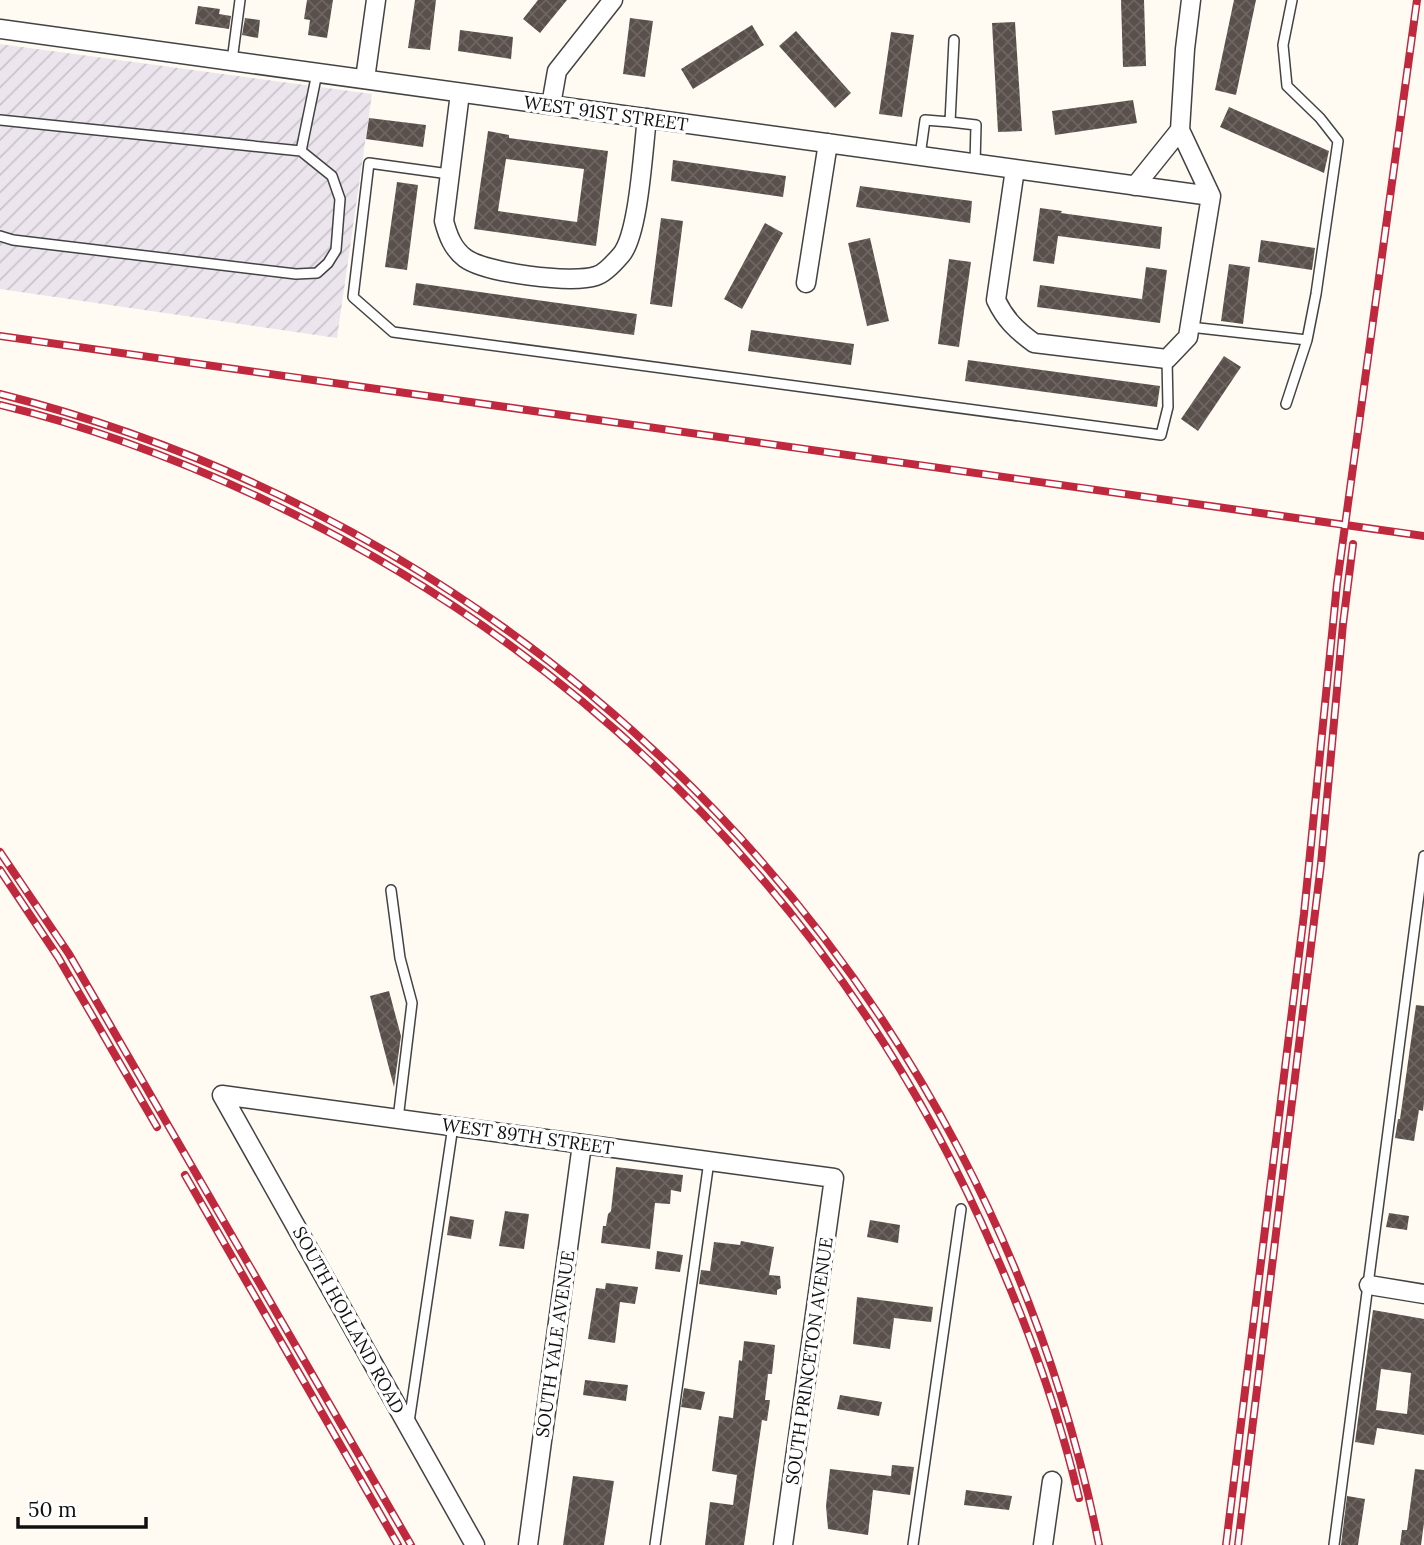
<svg xmlns="http://www.w3.org/2000/svg" width="1424" height="1545" font-family="Lora,serif">
<style>
.industrial{fill:url(#industrial-furrows)}
.building{fill:url(#building-cross-hatch);fill-rule:evenodd}
.lines{fill:none;stroke-linecap:round;stroke-linejoin:round}
.lane-casing{stroke:#434343;stroke-width:12}
.street-casing{stroke:#434343;stroke-width:21}
.lane{stroke:#fff;stroke-width:9}
.street{stroke:#fff;stroke-width:18}
.rail-casing{stroke:#c0283e;stroke-width:8}
.rail{stroke:#fff;stroke-width:5;stroke-dasharray:16;stroke-linecap:butt}
.labels{text-anchor:middle;dominant-baseline:central;stroke-width:7;stroke-linejoin:round;paint-order:stroke}
.street-label{font-size:18px;fill:#101010;stroke:#fff}
</style>
<defs>
<pattern id="industrial-furrows" width="10" height="10" patternUnits="userSpaceOnUse" patternTransform="scale(1.75)"><rect width="10" height="10" fill="#ece5ee"/><path d="M-1 1l2-2M0 10L10 0M9 11l2-2" fill="none" stroke="#c9c3cb"/></pattern>
<pattern id="building-cross-hatch" width="8" height="8" patternUnits="userSpaceOnUse" patternTransform="scale(1.75)"><rect width="8" height="8" fill="#59504c"/><path d="M0 0l8 8M0 8l8-8" fill="none" stroke="#6c6561"/></pattern>
</defs>
<rect width="100%" height="100%" fill="#fffbf3"/>
<path class="industrial" d="M 0,44 L 372,94 L 337,338 L 0,289 Z"/>
<path class="building" d="M 307,0 L 333,0 L 327,38 L 308,35 L 310,20 L 304,19 Z
M 415,0 L 436,0 L 430,50 L 408,48 Z
M 538,0 L 567,0 L 540,33 L 523,19 Z
M 1121,0 L 1144,0 L 1146,66 L 1123,67 Z
M 1234,0 L 1256,0 L 1236,95 L 1215,90 Z
M 198,6 L 220,9 L 219,14 L 231,16 L 229,29 L 195,24 Z
M 245,18 L 260,20 L 258,38 L 242,35 Z
M 630,18 L 653,21 L 645,77 L 623,74 Z
M 1015,22 L 1022,131 L 998,132 L 992,23 Z
M 752,25 L 764,45 L 693,89 L 681,69 Z
M 460,30 L 513,37 L 511,59 L 458,51 Z
M 796,31 L 851,93 L 835,108 L 779,46 Z
M 891,32 L 914,35 L 902,117 L 879,114 Z
M 1133,100 L 1137,123 L 1055,135 L 1052,111 Z
M 1229,107 L 1329,151 L 1324,173 L 1220,127 Z
M 369,118 L 426,125 L 423,147 L 366,139 Z
M 488,131 L 509,135 L 509,138 L 608,151 L 596,246 L 474,229 ZM 506,159 L 584,169 L 577,222 L 498,211 Z
M 673,160 L 786,176 L 783,197 L 671,181 Z
M 397,182 L 418,185 L 407,270 L 385,267 Z
M 860,186 L 972,201 L 970,223 L 856,207 Z
M 1040,208 L 1062,211 L 1061,213 L 1162,227 L 1160,249 L 1058,236 L 1054,264 L 1033,261 Z
M 661,218 L 683,221 L 672,307 L 650,304 Z
M 765,223 L 783,233 L 742,309 L 724,299 Z
M 870,238 L 889,321 L 867,326 L 848,243 Z
M 1261,240 L 1315,248 L 1312,270 L 1258,262 Z
M 949,259 L 971,262 L 959,347 L 938,344 Z
M 1229,264 L 1250,267 L 1243,324 L 1221,321 Z
M 1146,267 L 1167,270 L 1160,323 L 1037,307 L 1040,285 L 1142,299 Z
M 416,283 L 637,314 L 634,335 L 413,305 Z
M 751,330 L 854,344 L 851,365 L 748,351 Z
M 1224,356 L 1241,367 L 1198,431 L 1181,419 Z
M 968,360 L 1160,386 L 1157,407 L 965,381 Z
M 389,991 L 401,1036 L 394,1087 L 370,996 Z
M 1416,1005 L 1424,1006 L 1424,1102 L 1423,1111 L 1419,1110 L 1414,1141 L 1395,1138 L 1398,1119 L 1400,1119 Z
M 616,1167 L 683,1175 L 681,1192 L 671,1190 L 670,1204 L 655,1203 L 650,1249 L 601,1243 L 603,1226 L 606,1226 L 608,1214 L 611,1211 Z
M 505,1211 L 529,1214 L 524,1249 L 499,1246 Z
M 1389,1213 L 1409,1216 L 1407,1230 L 1386,1227 Z
M 450,1216 L 474,1220 L 471,1239 L 447,1235 Z
M 870,1220 L 900,1225 L 898,1243 L 867,1237 Z
M 741,1241 L 774,1247 L 769,1275 L 780,1276 L 781,1288 L 777,1290 L 777,1295 L 699,1284 L 701,1270 L 710,1271 L 714,1242 L 740,1245 Z
M 657,1251 L 683,1255 L 680,1272 L 655,1269 Z
M 606,1283 L 638,1287 L 635,1304 L 620,1302 L 615,1343 L 588,1339 L 596,1288 L 605,1289 Z
M 857,1297 L 933,1307 L 931,1322 L 894,1318 L 890,1349 L 853,1344 Z
M 1373,1310 L 1424,1319 L 1424,1435 L 1377,1428 L 1374,1445 L 1355,1442 ZM 1381,1369 L 1411,1373 L 1407,1414 L 1376,1410 Z
M 744,1341 L 775,1345 L 772,1374 L 768,1374 L 765,1400 L 770,1400 L 767,1421 L 762,1420 L 744,1545 L 705,1545 L 710,1502 L 733,1505 L 737,1475 L 712,1471 L 719,1416 L 733,1418 L 739,1360 L 742,1361 Z
M 585,1380 L 628,1385 L 626,1401 L 583,1395 Z
M 684,1388 L 705,1392 L 701,1410 L 681,1407 Z
M 840,1395 L 882,1402 L 879,1416 L 837,1409 Z
M 892,1465 L 914,1467 L 910,1495 L 873,1490 L 868,1535 L 828,1529 L 826,1506 L 830,1469 L 891,1476 Z
M 1415,1469 L 1424,1470 L 1424,1523 L 1421,1545 L 1400,1545 L 1402,1530 L 1407,1530 Z
M 573,1476 L 614,1481 L 604,1545 L 563,1545 Z
M 966,1490 L 1012,1496 L 1009,1510 L 964,1505 Z
M 1347,1496 L 1365,1499 L 1358,1545 L 1341,1545 Z"/>
<g class="lines">
<g class="lane-casing">
<path id="lane" d="M 954,40 L 950,122 L 976,125 L 975,164
M 232,61 L 240,0
M 0,120 L 301,151 L 317,73
M 920,156 L 925,120 L 950,122
M 449,174 L 369,163 L 353,297 L 393,332 L 1161,435 L 1168,407 L 1167,359
M 0,236 L 13,240 L 296,274 L 317,273 L 328,263 L 336,250 L 340,199 L 332,176 L 301,151
M 1190,327 L 1307,340
M 1286,404 L 1307,340 L 1316,294 L 1338,141 L 1320,118 L 1287,86 L 1283,45 L 1292,0
M 391,890 L 400,958 L 412,1003 L 398,1119
M 409,1422 L 453,1126
M 655,1545 L 709,1161
M 913,1545 L 961,1209
M 1334,1545 L 1424,856"/>
</g>
<g class="street-casing">
<path id="street" d="M 0,29 L 1211,196
M 365,79 L 376,0
M 460,93 L 444,221 C 448,236 453,249 465,258 C 485,273 572,284 596,276 C 604,274 615,262 621,255 C 639,234 643,149 647,118
M 551,105 L 557,71 L 613,0
M 1015,169 L 996,300 C 1005,319 1016,330 1034,343 L 1167,359 L 1188,337 L 1211,196 L 1180,130 L 1185,49 L 1191,0
M 1135,186 L 1180,130
M 806,283 L 828,143
M 222,1095 L 834,1178 L 783,1545
M 222,1095 L 475,1545
M 1369,1285 L 1424,1294
M 528,1545 L 582,1144
M 1043,1545 L 1052,1481"/>
</g>
<use href="#lane" class="lane"/>
<use href="#street" class="street"/>
<g class="rail-casing">
<path id="rail" d="M 0,336 L 1424,536
M 0,394 C 555,534 987,983 1099,1545
M 0,405 C 92,427 182,461 267,501 C 594,656 851,920 995,1253 C 1030,1332 1059,1414 1079,1498
M 0,852 L 69,954 L 411,1545
M 0,870 L 58,957 L 157,1127
M 185,1175 L 398,1545
M 1226,1545 L 1304,914 L 1337,584 L 1417,0
M 1238,1545 L 1321,864 L 1343,624 L 1353,544"/>
</g>
<use href="#rail" class="rail"/>
</g>
<g class="labels">
<g class="street-label">
<text transform="translate(606 113) rotate(8)">WEST 91ST STREET</text>
<text transform="translate(528 1136) rotate(8)">WEST 89TH STREET</text>
<text transform="translate(349 1320) rotate(61)">SOUTH HOLLAND ROAD</text>
<text transform="translate(555 1344) rotate(-82)">SOUTH YALE AVENUE</text>
<text transform="translate(809 1361) rotate(-82)">SOUTH PRINCETON AVENUE</text>
</g>
</g>
<path d="M18 1517v10h128v-10" fill="none" stroke="#101010" stroke-width="3.5"/>
<text x="28" y="1517" font-size="21" fill="#101010" stroke="#ffffff" stroke-width="5" paint-order="stroke">50 m</text>
</svg>
